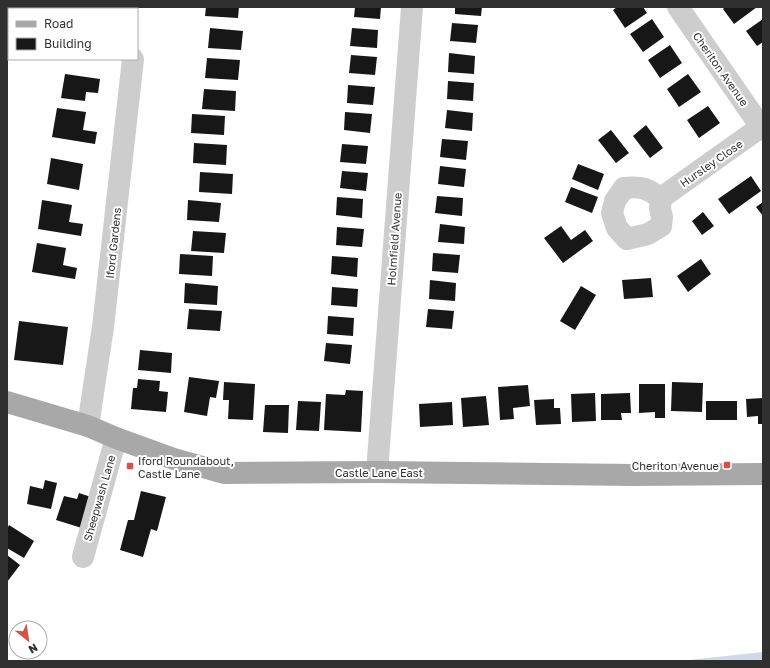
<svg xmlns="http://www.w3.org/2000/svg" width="770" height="668" font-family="'Golos Text',sans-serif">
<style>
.water{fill:#cedae9}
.building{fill:#171717}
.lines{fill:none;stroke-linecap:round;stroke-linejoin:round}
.minor{stroke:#cdcdcd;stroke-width:22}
.major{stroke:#a8a8a8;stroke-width:22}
.poi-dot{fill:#d35447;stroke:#fff;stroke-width:1.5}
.labels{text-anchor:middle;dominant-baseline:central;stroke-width:4;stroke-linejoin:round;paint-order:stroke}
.street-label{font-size:11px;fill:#303030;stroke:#fff}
.poi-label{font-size:11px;fill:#303030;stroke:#fff;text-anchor:start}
</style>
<rect width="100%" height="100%" fill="#fff"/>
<path class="water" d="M 763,652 L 763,661 L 679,661 Z"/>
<path class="building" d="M 67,7 L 92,7 L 91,9 L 67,9 Z
M 206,7 L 239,7 L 238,18 L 205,16 Z
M 355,7 L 381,7 L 380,19 L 354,17 Z
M 455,7 L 482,7 L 481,16 L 455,14 Z
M 617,7 L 643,7 L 647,13 L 625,28 L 613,10 Z
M 725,7 L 757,7 L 734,24 L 723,9 Z
M 652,19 L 664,37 L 643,52 L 630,34 Z
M 763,19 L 763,42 L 757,46 L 746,31 Z
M 452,23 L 478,25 L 476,43 L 450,41 Z
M 210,28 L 243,31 L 241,50 L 208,48 Z
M 352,28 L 378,30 L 377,48 L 350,46 Z
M 670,45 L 682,63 L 660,78 L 648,60 Z
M 449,53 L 475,56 L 474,74 L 448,72 Z
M 351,55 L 377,57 L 375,75 L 349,73 Z
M 207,58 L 240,60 L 238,80 L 205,78 Z
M 65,74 L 100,79 L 98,93 L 86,92 L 85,101 L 61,98 Z
M 688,74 L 701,92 L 679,107 L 667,89 Z
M 448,81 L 474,83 L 473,101 L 447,99 Z
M 348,85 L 375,87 L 373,105 L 347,103 Z
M 204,89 L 236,91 L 235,111 L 202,109 Z
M 708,106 L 720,123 L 699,138 L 687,120 Z
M 57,108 L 86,112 L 83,130 L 97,132 L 95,144 L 52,137 Z
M 447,110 L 473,113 L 472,131 L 445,128 Z
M 345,112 L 372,114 L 370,133 L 344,130 Z
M 192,114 L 225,116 L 224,135 L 191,133 Z
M 646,125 L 663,148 L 650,158 L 633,136 Z
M 611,130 L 629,153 L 616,163 L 598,140 Z
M 442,139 L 468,141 L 466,160 L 440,157 Z
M 194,143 L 227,145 L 226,165 L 193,163 Z
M 342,144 L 368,146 L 366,164 L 340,162 Z
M 51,158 L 83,164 L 79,190 L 47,184 Z
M 578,164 L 604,174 L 598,190 L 572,179 Z
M 440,166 L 466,169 L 464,187 L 438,184 Z
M 342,171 L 368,173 L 366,191 L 340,188 Z
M 200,172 L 233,174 L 232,194 L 199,192 Z
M 751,176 L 761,191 L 729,214 L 718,199 Z
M 571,187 L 598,197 L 592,213 L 565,202 Z
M 437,196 L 463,198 L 462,216 L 435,213 Z
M 337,197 L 363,199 L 362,218 L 336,215 Z
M 42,200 L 72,205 L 69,222 L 83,224 L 81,236 L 38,229 Z
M 188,200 L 221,203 L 219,222 L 187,220 Z
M 763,202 L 763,216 L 756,207 Z
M 703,212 L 714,226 L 702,235 L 692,221 Z
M 440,224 L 465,227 L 464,244 L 438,242 Z
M 561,226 L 571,240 L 585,230 L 593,241 L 563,263 L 544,238 Z
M 337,227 L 364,229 L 362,247 L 336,245 Z
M 193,231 L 226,233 L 224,253 L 191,251 Z
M 37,243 L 66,248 L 63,265 L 77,268 L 75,279 L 32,272 Z
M 433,253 L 460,255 L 458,273 L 432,271 Z
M 180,254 L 213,256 L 212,276 L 179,274 Z
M 332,256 L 358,258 L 357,277 L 331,274 Z
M 701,259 L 711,274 L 688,292 L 677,276 Z
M 651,278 L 653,297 L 624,299 L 622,280 Z
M 430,280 L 456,283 L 455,301 L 429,299 Z
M 185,283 L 218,286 L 217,305 L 184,303 Z
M 581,286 L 596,295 L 575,330 L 560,321 Z
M 332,287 L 358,289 L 357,307 L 331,305 Z
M 189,309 L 222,311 L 220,331 L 187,329 Z
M 428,309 L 454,311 L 452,329 L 426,327 Z
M 328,316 L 354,318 L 353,336 L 327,334 Z
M 19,321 L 68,327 L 63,365 L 14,360 Z
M 326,343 L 352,345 L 350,364 L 324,361 Z
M 140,350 L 172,353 L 171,373 L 138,370 Z
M 189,377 L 219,381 L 216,398 L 210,397 L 207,416 L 184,412 Z
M 138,379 L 160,381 L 159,391 L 168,392 L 166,412 L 131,409 L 133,388 L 137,388 Z
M 224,382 L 255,384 L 253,420 L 228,419 L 229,400 L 223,400 Z
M 672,382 L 703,383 L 702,412 L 671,411 Z
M 639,384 L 665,384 L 665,418 L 655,418 L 655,412 L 639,413 Z
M 528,385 L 530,406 L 513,408 L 514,419 L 500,420 L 498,387 Z
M 346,390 L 363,391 L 361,432 L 324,430 L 326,394 L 345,395 Z
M 595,393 L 596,421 L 572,422 L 571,394 Z
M 630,393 L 631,413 L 621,413 L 622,420 L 601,420 L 601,394 Z
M 486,396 L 489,425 L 463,427 L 461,398 Z
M 763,398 L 763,424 L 758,424 L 758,416 L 747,417 L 746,399 Z
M 554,399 L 554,408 L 560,408 L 561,424 L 536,425 L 534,400 Z
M 298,401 L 321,402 L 319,431 L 296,430 Z
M 706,401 L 737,401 L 737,420 L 706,420 Z
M 452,402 L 453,425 L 420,427 L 419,404 Z
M 265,405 L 289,405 L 288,433 L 263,432 Z
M 45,480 L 57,483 L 51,509 L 27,504 L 30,486 L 43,489 Z
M 141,491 L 166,497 L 157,531 L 151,529 L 143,557 L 120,550 L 128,520 L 134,520 Z
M 79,493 L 94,498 L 85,529 L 56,520 L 64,496 L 77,499 Z
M 9,525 L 34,541 L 24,558 L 7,548 L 7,529 Z
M 7,555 L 20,565 L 7,582 Z"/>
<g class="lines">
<path class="minor" d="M 678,7 L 763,130
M 661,198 C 646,188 642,186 624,188 L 615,201 L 612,213 L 617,228 L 627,239 L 648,234 L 661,226 L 662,217 L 660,209 L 661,198 L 761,127
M 88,426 L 103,327 L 133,59
M 377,472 L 412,7
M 83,557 L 116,438"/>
<path class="major" d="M 7,402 L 88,426 L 116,438 L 174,459 L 224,473 L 377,472 L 632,475 L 763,474"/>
</g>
<g class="poi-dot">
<rect x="723" y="461" width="8" height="8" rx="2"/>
<rect x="126" y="462" width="8" height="8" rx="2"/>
</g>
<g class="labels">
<g class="street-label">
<text transform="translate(721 69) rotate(55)">Cheriton Avenue</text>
<text transform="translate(711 163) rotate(-35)">Hursley Close</text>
<text transform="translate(394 239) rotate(-86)">Holmfield Avenue</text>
<text transform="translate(113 243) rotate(-84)">Iford Gardens</text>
<text x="379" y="472">Castle Lane East</text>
<text transform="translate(99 498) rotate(-74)">Sheepwash Lane</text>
</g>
<g class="poi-label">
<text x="138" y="460">Iford Roundabout,<tspan x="138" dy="13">Castle Lane</tspan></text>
<text x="719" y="465" text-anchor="end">Cheriton Avenue</text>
</g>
</g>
<rect width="770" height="668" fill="none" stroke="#303030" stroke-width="16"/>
<rect x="8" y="8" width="130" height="52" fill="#ffffff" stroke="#acacac"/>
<rect x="16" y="21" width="20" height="6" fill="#a8a8a8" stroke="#acacac"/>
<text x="44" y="28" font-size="12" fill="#303030">Road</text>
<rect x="16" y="38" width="20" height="12" fill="#171717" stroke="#acacac"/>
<text x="44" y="48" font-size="12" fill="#303030">Building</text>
<g transform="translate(28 640) rotate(150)"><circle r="19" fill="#ffffff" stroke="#acacac"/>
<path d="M0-3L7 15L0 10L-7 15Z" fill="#d35447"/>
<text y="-6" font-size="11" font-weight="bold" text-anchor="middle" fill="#303030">N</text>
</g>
</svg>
